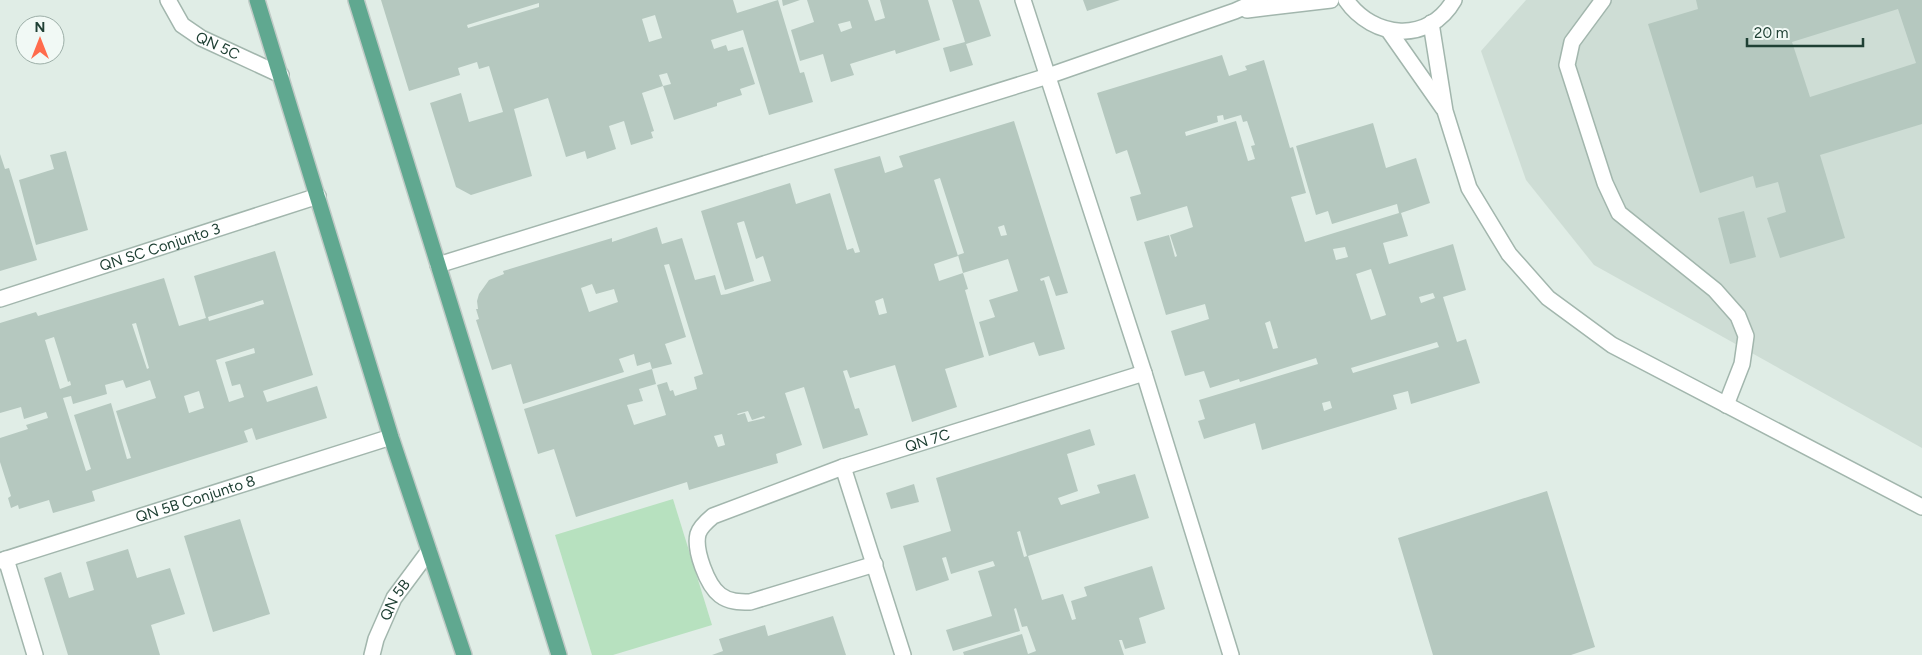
<svg xmlns="http://www.w3.org/2000/svg" width="1922" height="655" font-family="Figtree,sans-serif">
<style>
.built{fill:#ceddd5}
.green{fill:#b7e1bf}
.building{fill:#b5c8bf;fill-rule:evenodd}
.lines{fill:none;stroke-linecap:round;stroke-linejoin:round}
.minor-casing{stroke:#a2b6ad;stroke-width:18}
.major-casing{stroke:#c0cac6;stroke-width:18}
.minor{stroke:#fff;stroke-width:15}
.major{stroke:#60a890;stroke-width:15}
.labels{text-anchor:middle;dominant-baseline:central;stroke-width:5;stroke-linejoin:round;paint-order:stroke}
.street-label{font-size:15px;fill:#1f4034;stroke:#f1f9f5}
</style>
<rect width="100%" height="100%" fill="#e0ede6"/>
<path class="built" d="M 1526,0 L 1922,0 L 1922,448 L 1594,265 L 1526,180 L 1481,51 Z"/>
<path class="green" d="M 673,499 L 712,625 L 613,655 L 592,655 L 555,535 Z"/>
<path class="building" d="M 381,0 L 733,0 L 737,13 L 778,0 L 800,73 L 804,72 L 813,102 L 769,115 L 743,30 L 711,40 L 714,49 L 726,45 L 728,51 L 743,47 L 755,84 L 740,89 L 742,95 L 717,103 L 717,106 L 674,120 L 663,86 L 671,84 L 667,73 L 659,75 L 663,86 L 642,93 L 654,131 L 651,132 L 653,138 L 631,145 L 624,121 L 609,126 L 616,149 L 587,159 L 585,151 L 566,157 L 548,98 L 514,109 L 532,176 L 471,195 L 456,187 L 430,103 L 461,93 L 469,122 L 503,112 L 489,66 L 479,69 L 477,62 L 458,68 L 460,75 L 409,91 ZM 539,3 L 539,7 L 468,28 L 467,25 ZM 655,15 L 662,38 L 649,42 L 642,19 Z
M 782,0 L 800,0 L 783,6 Z
M 807,0 L 868,0 L 875,21 L 885,18 L 880,0 L 928,0 L 940,40 L 896,54 L 895,50 L 850,64 L 854,75 L 831,82 L 823,54 L 800,61 L 791,30 L 814,22 ZM 850,21 L 852,28 L 841,32 L 838,24 Z
M 952,0 L 979,0 L 991,36 L 966,44 L 973,65 L 950,72 L 943,48 L 965,42 Z
M 1083,0 L 1120,0 L 1087,11 Z
M 1696,0 L 1922,0 L 1922,124 L 1820,155 L 1845,238 L 1780,258 L 1767,218 L 1786,212 L 1778,182 L 1756,188 L 1753,176 L 1700,193 L 1648,24 L 1698,9 ZM 1898,9 L 1916,63 L 1810,97 L 1792,42 Z
M 1222,55 L 1229,76 L 1247,70 L 1245,66 L 1264,60 L 1290,148 L 1293,147 L 1306,193 L 1291,197 L 1305,242 L 1399,213 L 1397,204 L 1332,224 L 1328,211 L 1316,215 L 1296,146 L 1373,123 L 1386,168 L 1416,158 L 1430,203 L 1401,213 L 1408,236 L 1383,243 L 1389,264 L 1453,244 L 1466,290 L 1443,297 L 1457,342 L 1466,339 L 1480,383 L 1411,404 L 1408,391 L 1393,395 L 1397,409 L 1262,450 L 1255,423 L 1204,439 L 1198,421 L 1205,419 L 1199,400 L 1318,364 L 1316,358 L 1240,382 L 1239,379 L 1210,388 L 1204,371 L 1185,376 L 1171,331 L 1209,319 L 1205,304 L 1166,315 L 1144,242 L 1169,235 L 1175,257 L 1177,256 L 1170,235 L 1193,227 L 1187,206 L 1137,221 L 1130,197 L 1141,194 L 1127,150 L 1116,154 L 1097,93 ZM 1223,115 L 1224,120 L 1241,115 L 1243,122 L 1247,121 L 1255,145 L 1251,146 L 1255,159 L 1248,161 L 1236,121 L 1186,136 L 1185,132 L 1218,122 L 1217,116 ZM 1345,247 L 1348,257 L 1336,260 L 1333,249 ZM 1371,269 L 1386,315 L 1371,320 L 1356,274 ZM 1433,293 L 1435,298 L 1421,303 L 1419,297 ZM 1270,321 L 1278,348 L 1273,349 L 1265,323 ZM 1437,342 L 1439,347 L 1353,373 L 1351,368 ZM 1330,401 L 1332,408 L 1324,411 L 1322,403 Z
M 1014,121 L 1068,293 L 1056,296 L 1049,276 L 1040,279 L 1041,281 L 1044,280 L 1065,349 L 1039,356 L 1034,342 L 989,356 L 979,322 L 995,317 L 989,300 L 1018,291 L 1008,259 L 963,273 L 958,255 L 964,253 L 940,178 L 934,180 L 958,256 L 934,264 L 939,281 L 963,273 L 968,289 L 965,290 L 984,357 L 945,369 L 957,407 L 912,422 L 895,365 L 850,378 L 847,370 L 843,371 L 855,409 L 859,408 L 868,435 L 823,449 L 804,387 L 785,393 L 802,445 L 776,454 L 778,463 L 689,490 L 687,482 L 576,517 L 554,449 L 538,454 L 524,409 L 652,369 L 656,384 L 639,389 L 643,401 L 627,405 L 634,425 L 666,415 L 657,385 L 667,382 L 670,391 L 673,390 L 675,396 L 697,389 L 694,377 L 703,374 L 669,264 L 664,265 L 686,337 L 665,344 L 672,364 L 652,369 L 650,362 L 637,366 L 634,354 L 619,359 L 624,372 L 523,404 L 511,364 L 492,370 L 476,320 L 479,319 L 476,309 L 478,309 L 477,301 L 479,294 L 489,280 L 504,274 L 503,271 L 612,238 L 612,242 L 657,227 L 662,244 L 682,238 L 695,280 L 715,275 L 721,295 L 727,294 L 771,281 L 763,256 L 756,259 L 744,221 L 737,223 L 754,281 L 725,290 L 701,211 L 790,183 L 796,204 L 830,193 L 847,250 L 853,248 L 855,253 L 860,252 L 834,169 L 880,156 L 885,173 L 903,167 L 899,156 ZM 1004,225 L 1007,235 L 1001,236 L 998,227 ZM 592,284 L 596,294 L 614,289 L 618,302 L 589,312 L 581,288 ZM 883,298 L 887,313 L 879,315 L 875,301 ZM 748,411 L 752,420 L 764,416 L 765,418 L 748,422 L 745,413 L 738,415 L 737,414 ZM 722,434 L 725,445 L 718,447 L 714,436 Z
M 66,151 L 88,230 L 36,245 L 19,180 L 54,169 L 50,155 Z
M 0,154 L 5,169 L 9,168 L 37,260 L 0,271 Z
M 1744,211 L 1756,257 L 1730,264 L 1718,218 Z
M 275,251 L 313,375 L 263,391 L 267,402 L 317,386 L 327,418 L 256,440 L 252,428 L 244,431 L 248,442 L 92,491 L 95,501 L 53,513 L 49,500 L 19,509 L 18,505 L 11,508 L 8,498 L 11,496 L 0,462 L 0,438 L 28,429 L 26,425 L 48,418 L 46,412 L 24,419 L 21,407 L 0,413 L 0,323 L 36,312 L 38,316 L 164,278 L 179,326 L 206,318 L 194,276 ZM 263,300 L 264,304 L 209,321 L 208,317 ZM 136,323 L 149,368 L 147,369 L 132,324 ZM 54,337 L 68,382 L 70,381 L 71,385 L 60,389 L 45,340 ZM 254,348 L 255,353 L 225,362 L 232,386 L 240,384 L 244,397 L 229,402 L 216,360 ZM 123,380 L 126,388 L 150,380 L 156,398 L 116,411 L 131,458 L 127,459 L 111,403 L 74,415 L 91,469 L 86,471 L 63,398 L 71,396 L 73,404 L 107,394 L 105,385 ZM 199,391 L 204,408 L 189,413 L 184,396 Z
M 1090,429 L 1095,445 L 1067,454 L 1078,491 L 1058,498 L 1061,505 L 1100,493 L 1097,485 L 1135,474 L 1149,518 L 1028,556 L 1042,600 L 1063,594 L 1072,620 L 1076,619 L 1071,601 L 1087,596 L 1084,587 L 1152,566 L 1165,609 L 1139,618 L 1146,643 L 1125,649 L 1122,640 L 1119,640 L 1124,655 L 964,655 L 963,652 L 1022,634 L 1028,654 L 1036,651 L 1027,626 L 1022,627 L 1016,608 L 1014,609 L 1020,631 L 953,651 L 946,630 L 992,616 L 978,571 L 995,566 L 993,561 L 951,574 L 946,557 L 942,558 L 949,580 L 916,591 L 903,546 L 951,531 L 936,478 ZM 1020,531 L 1027,556 L 1024,557 L 1017,532 Z
M 914,484 L 919,502 L 891,509 L 886,493 Z
M 1547,491 L 1595,647 L 1571,655 L 1433,655 L 1398,538 Z
M 240,519 L 270,614 L 213,632 L 184,536 Z
M 128,549 L 137,578 L 170,568 L 185,614 L 151,625 L 160,655 L 68,655 L 44,578 L 61,572 L 69,598 L 94,590 L 86,562 Z
M 833,616 L 846,655 L 712,655 L 723,651 L 719,639 L 765,625 L 768,636 Z"/>
<g class="lines">
<g class="minor-casing">
<g id="minor">
<path id="s1" d="M 168,0 L 182,25 L 201,38 L 281,75"/>
<path d="M 1023,0 L 1144,373 L 1231,655"/>
<path d="M 1346,0 C 1373,39 1429,44 1454,0"/>
<path d="M 1603,0 L 1572,42 L 1567,65 L 1605,183 L 1619,213 L 1715,290 L 1738,316 L 1746,336 L 1742,364 L 1726,405"/>
<path d="M 1247,10 L 1331,0"/>
<path d="M 1431,23 L 1445,111 L 1469,188 L 1509,254 L 1548,298 L 1612,345 L 1922,507"/>
<path d="M 1389,31 L 1443,108"/>
<path d="M 438,265 L 1048,76 L 1235,11 L 1260,0"/>
<path id="s2" d="M 0,299 L 318,196"/>
<path d="M 843,467 L 903,655"/>
<path d="M 6,559 L 35,655"/>
<path id="s3" d="M 0,561 L 391,437"/>
<path id="s4" d="M 875,564 L 750,602 C 740,602 729,602 720,595 C 707,585 694,550 698,534 C 700,527 707,521 713,516 L 843,467 L 1144,373"/>
<path id="s5" d="M 372,655 L 376,639 L 394,598 L 429,551"/>
</g>
</g>
<g class="major-casing">
<path id="major" d="M 257,0 L 391,437 L 464,655
M 356,0 L 559,655"/>
</g>
<use href="#minor" class="minor"/>
<use href="#major" class="major"/>
</g>
<g class="labels">
<g class="street-label">
<text stroke="none"><textPath href="#s1" startOffset="70">QN 5C</textPath></text>
<text stroke="none"><textPath href="#s2" startOffset="168">QN SC Conjunto 3</textPath></text>
<text stroke="none"><textPath href="#s4" startOffset="480">QN 7C</textPath></text>
<text stroke="none"><textPath href="#s3" startOffset="205">QN 5B Conjunto 8</textPath></text>
<text stroke="none"><textPath href="#s5" startOffset="60">QN 5B</textPath></text>
</g>
</g>
<g transform="translate(40 40)"><circle r="24" fill="#f1f9f5" stroke="#9dafa8"/>
<path d="M0-4L9 19L0 12L-9 19Z" fill="#ff6b4c"/>
<text y="-8" font-size="14" font-weight="bold" text-anchor="middle" fill="#1f4034">N</text>
</g>
<path d="M1747 38v8h116v-8" fill="none" stroke="#1f4034" stroke-width="2.5"/>
<text x="1754" y="38" font-size="15" fill="#1f4034" stroke="#f1f9f5" stroke-width="4" paint-order="stroke">20 m</text>
</svg>
